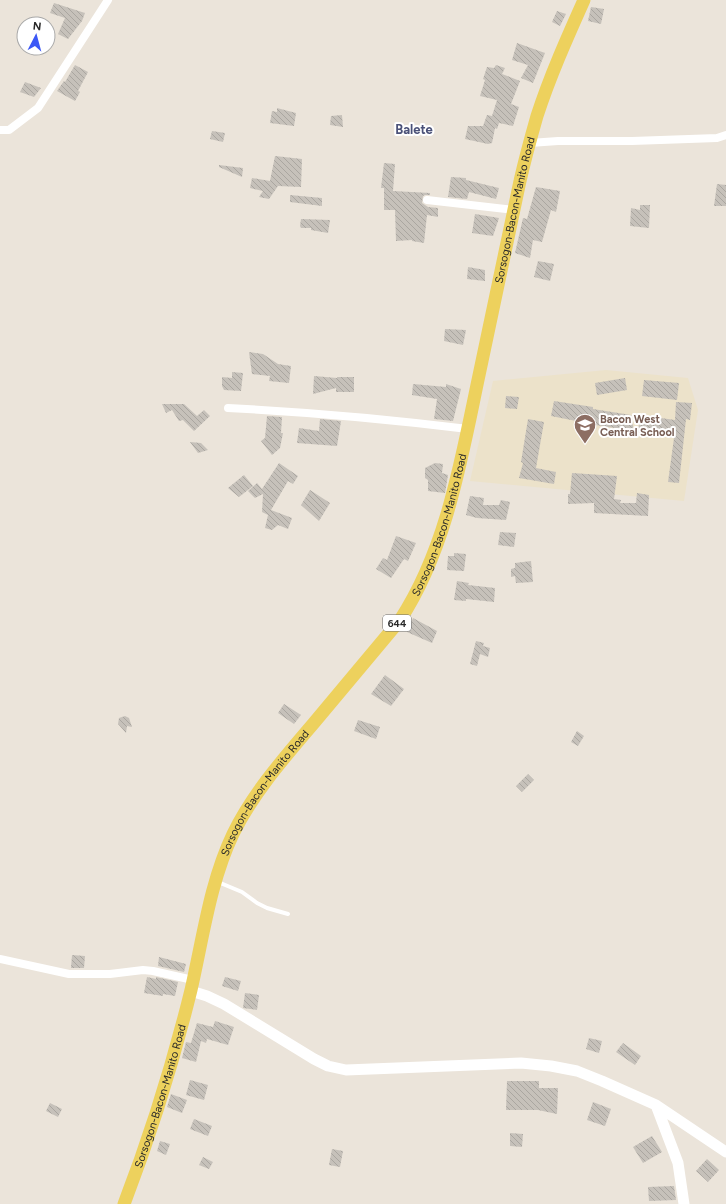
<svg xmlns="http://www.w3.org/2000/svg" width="726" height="1204" font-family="Figtree,sans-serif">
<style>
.education{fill:#ece2ca}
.building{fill:url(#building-back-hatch)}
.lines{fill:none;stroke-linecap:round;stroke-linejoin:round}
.lane{stroke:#fff;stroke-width:4}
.street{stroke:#fff;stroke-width:8}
.secondary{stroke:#fff;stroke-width:11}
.primary{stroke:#edd15d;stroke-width:13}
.labels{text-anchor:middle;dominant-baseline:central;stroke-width:4;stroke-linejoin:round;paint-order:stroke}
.shield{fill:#fff;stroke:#696969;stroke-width:1}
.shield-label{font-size:10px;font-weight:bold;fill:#292929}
.street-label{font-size:11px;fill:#292929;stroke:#fff}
.education-label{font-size:11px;font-weight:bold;fill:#785e54;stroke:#fff;text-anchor:start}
.quarter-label{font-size:13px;font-weight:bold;fill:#4a5178;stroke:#fff}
</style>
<defs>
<pattern id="building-back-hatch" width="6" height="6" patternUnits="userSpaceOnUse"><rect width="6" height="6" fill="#c6c1ba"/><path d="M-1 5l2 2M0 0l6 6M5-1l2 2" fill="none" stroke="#aaa6a0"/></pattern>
</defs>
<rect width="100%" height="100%" fill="#ebe4da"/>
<path class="education" d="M 606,370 L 688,378 L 698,410 L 684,501 L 470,481 L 493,381 Z"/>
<path class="building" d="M 54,3 L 85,13 L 82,21 L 68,39 L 58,34 L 65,18 L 50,13 Z
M 591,7 L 604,9 L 601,24 L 588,21 Z
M 557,11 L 566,14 L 560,26 L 552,22 Z
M 517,43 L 545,53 L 533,83 L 521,78 L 528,65 L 512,60 Z
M 75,65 L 88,72 L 78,91 L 80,92 L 75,101 L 57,91 L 64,81 L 65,82 Z
M 496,65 L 505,68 L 502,74 L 520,81 L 511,104 L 519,107 L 513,126 L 499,123 L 497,129 L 495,128 L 492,143 L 488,144 L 465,139 L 468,126 L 483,126 L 487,115 L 492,116 L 497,100 L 480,96 L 485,80 L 483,79 L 487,67 L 494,68 Z
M 25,82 L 41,88 L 34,97 L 20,92 Z
M 277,108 L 296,113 L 294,126 L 270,123 L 272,111 L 277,112 Z
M 342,115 L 343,127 L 330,125 L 331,116 Z
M 212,131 L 225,133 L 223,142 L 210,139 Z
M 275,156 L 302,159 L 301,187 L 278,186 L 269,199 L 259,197 L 263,191 L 250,188 L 252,178 L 270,181 Z
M 384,163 L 395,164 L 393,191 L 430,193 L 430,195 L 425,195 L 423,196 L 422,203 L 428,207 L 438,208 L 438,217 L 427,215 L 424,243 L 412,241 L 412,240 L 396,241 L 395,210 L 384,210 L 384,188 L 381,188 Z
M 219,165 L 243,168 L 242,177 L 219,167 Z
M 451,177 L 466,178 L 466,180 L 499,188 L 496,199 L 469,192 L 467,199 L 448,197 Z
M 717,184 L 726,185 L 726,206 L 714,206 Z
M 536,187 L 560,191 L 556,212 L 551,210 L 542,242 L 533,240 L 530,258 L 515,253 L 523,218 L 527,219 Z
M 290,195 L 322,198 L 322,206 L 290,202 Z
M 640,205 L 650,205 L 649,228 L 630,226 L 631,208 L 640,210 Z
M 475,214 L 499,218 L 493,236 L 472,233 Z
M 301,219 L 330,220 L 328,233 L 311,230 L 311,228 L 301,228 L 300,226 Z
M 538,261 L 554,264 L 550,281 L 534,277 Z
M 468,267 L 485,270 L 485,281 L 467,279 Z
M 445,329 L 466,330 L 463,345 L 444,341 Z
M 249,352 L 263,354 L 278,364 L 291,366 L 289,383 L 269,381 L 270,376 L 252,374 Z
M 232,372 L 243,373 L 241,391 L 224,390 L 222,386 L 222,377 L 232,378 Z
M 314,376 L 337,378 L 337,377 L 354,377 L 354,392 L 336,392 L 336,388 L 313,394 Z
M 625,378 L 627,390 L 597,395 L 595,383 Z
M 644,380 L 679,383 L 677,400 L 642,396 Z
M 413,384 L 446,387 L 446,384 L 461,389 L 453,421 L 434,419 L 437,399 L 412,395 Z
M 506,396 L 519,397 L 517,409 L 505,408 Z
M 554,401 L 593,407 L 593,409 L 631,415 L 634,431 L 576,422 L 576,421 L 551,416 Z
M 676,402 L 692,403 L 690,420 L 686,419 L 679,483 L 668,482 L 674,438 L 638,432 L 640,415 L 675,420 Z
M 162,404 L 185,404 L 184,404 L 197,416 L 204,410 L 210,416 L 194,431 L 183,420 L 179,421 L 172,410 L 166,413 Z
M 267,416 L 282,417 L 281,433 L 283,433 L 280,448 L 272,455 L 261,441 L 265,438 Z
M 320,419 L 341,421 L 337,446 L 297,443 L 299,428 L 319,431 Z
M 528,419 L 544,422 L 536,468 L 556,472 L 554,484 L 519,478 L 523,463 L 521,462 Z
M 190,442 L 201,443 L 208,450 L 198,453 Z
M 279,463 L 298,476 L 293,484 L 288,481 L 271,510 L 292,518 L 288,529 L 278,525 L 272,530 L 265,528 L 268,515 L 262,512 L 263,494 L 255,498 L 248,491 L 257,483 L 262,489 Z
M 435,463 L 443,464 L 442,473 L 448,475 L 445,493 L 428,491 L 428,480 L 425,478 L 425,468 Z
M 572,473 L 617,476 L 614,499 L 621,500 L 620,503 L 636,503 L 637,493 L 649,495 L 648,516 L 594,513 L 594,503 L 568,504 L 568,494 L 570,494 Z
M 244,475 L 253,486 L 239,497 L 228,488 Z
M 310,490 L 330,503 L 319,521 L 301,505 Z
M 470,496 L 484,498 L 483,505 L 499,505 L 501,500 L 510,502 L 506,520 L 477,518 L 466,515 Z
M 500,532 L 516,533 L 514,547 L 498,545 Z
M 396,536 L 416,543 L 408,561 L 404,559 L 391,578 L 376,569 L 383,558 L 387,560 Z
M 454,553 L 466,554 L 464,571 L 447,570 L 448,556 L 454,556 Z
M 531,561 L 533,582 L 516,583 L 515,576 L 511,577 L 511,569 L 515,568 L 515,563 Z
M 457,581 L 469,583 L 468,585 L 495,588 L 494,602 L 466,599 L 466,601 L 454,600 Z
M 413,618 L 437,631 L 432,643 L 407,632 Z
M 476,641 L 484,643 L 483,646 L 490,648 L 488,657 L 480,654 L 477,666 L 470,664 Z
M 385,675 L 404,689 L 391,706 L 371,694 Z
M 284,704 L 301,715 L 294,724 L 278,713 Z
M 125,716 L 129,718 L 132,727 L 127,726 L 126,733 L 118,724 L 119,718 Z
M 358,720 L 380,727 L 376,739 L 354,731 Z
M 577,731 L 584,736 L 578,746 L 571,742 Z
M 528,774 L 534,780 L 522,792 L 516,786 Z
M 72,955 L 85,956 L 84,968 L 71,968 Z
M 159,957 L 186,964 L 184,972 L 158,966 Z
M 147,977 L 156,979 L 156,977 L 178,982 L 175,996 L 163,994 L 163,996 L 144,993 Z
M 225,977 L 241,981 L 238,991 L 222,986 Z
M 245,993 L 259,995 L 257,1010 L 243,1008 Z
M 215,1021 L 234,1027 L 228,1045 L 207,1039 L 206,1043 L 201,1041 L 196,1062 L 182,1058 L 186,1042 L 191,1043 L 197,1023 L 213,1027 Z
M 589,1038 L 602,1041 L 599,1053 L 586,1049 Z
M 623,1043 L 641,1056 L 635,1065 L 616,1052 Z
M 190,1080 L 208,1085 L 204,1100 L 186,1095 Z
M 507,1081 L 539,1081 L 539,1088 L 558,1088 L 557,1114 L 538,1110 L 506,1110 Z
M 171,1094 L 187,1100 L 182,1113 L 167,1107 Z
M 593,1102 L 611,1109 L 605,1126 L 587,1120 Z
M 50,1103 L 62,1109 L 58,1117 L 46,1111 Z
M 194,1119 L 212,1126 L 208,1136 L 190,1129 Z
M 510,1133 L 523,1134 L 522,1147 L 510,1146 Z
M 652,1136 L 662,1152 L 643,1163 L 633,1147 Z
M 160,1141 L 170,1144 L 166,1155 L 157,1151 Z
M 332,1149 L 343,1151 L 340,1167 L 329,1165 Z
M 203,1157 L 213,1162 L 209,1169 L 199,1165 Z
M 707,1159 L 719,1170 L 708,1182 L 696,1171 Z
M 674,1186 L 676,1200 L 649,1201 L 648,1187 Z"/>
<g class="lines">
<path class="lane" d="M 218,882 L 242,892 L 257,903 L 267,908 L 288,914"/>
<path class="street" d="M 0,130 L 9,130 L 38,108 L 108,0
M 530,143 L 558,141 L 632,141 L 717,138 L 726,135
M 427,200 L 514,210
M 228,408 C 308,412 388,419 468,429
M 0,959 L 69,974 L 110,974 L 143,970 L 153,971 L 193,980"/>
<path class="secondary" d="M 191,991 L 207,996 L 224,1004 L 314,1059 L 328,1066 L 346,1070 L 521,1063 L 551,1066 L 577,1071 L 602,1081 L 656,1105 L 726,1152
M 656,1105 L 678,1163 L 684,1204"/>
<path class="primary" id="s1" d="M 124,1204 C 151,1134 173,1063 191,990 C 203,938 210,882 233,834 C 253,793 284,758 313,724 C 342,689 371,655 400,620 C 446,550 461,461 478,380 C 492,313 506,247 520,181 C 525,159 531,137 537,116 C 550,76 567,38 584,0"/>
</g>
<defs>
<g id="school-pin" transform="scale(1.15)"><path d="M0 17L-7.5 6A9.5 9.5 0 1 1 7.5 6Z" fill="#8d6e63" stroke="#fff"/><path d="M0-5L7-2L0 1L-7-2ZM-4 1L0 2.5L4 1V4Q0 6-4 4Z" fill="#fff"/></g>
</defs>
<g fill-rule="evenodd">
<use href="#school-pin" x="585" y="425"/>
</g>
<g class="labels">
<rect class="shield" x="383" y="615" width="28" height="16" rx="3"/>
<g class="shield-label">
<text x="397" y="623">644</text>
</g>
<g class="street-label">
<text stroke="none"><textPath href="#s1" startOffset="1086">Sorsogon-Bacon-Manito Road</textPath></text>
<text stroke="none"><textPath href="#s1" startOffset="762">Sorsogon-Bacon-Manito Road</textPath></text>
<text stroke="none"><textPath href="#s1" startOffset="438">Sorsogon-Bacon-Manito Road</textPath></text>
<text stroke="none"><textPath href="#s1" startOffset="114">Sorsogon-Bacon-Manito Road</textPath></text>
</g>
<g class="education-label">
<text x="600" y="419">Bacon West<tspan x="600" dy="13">Central School</tspan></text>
</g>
<g class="quarter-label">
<text x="414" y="129">Balete</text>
</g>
</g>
<g transform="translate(36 36) rotate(6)"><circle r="19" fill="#ffffff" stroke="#a9a9a9"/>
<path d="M0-3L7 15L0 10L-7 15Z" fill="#3c58f6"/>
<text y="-6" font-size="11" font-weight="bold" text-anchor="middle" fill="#292929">N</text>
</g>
</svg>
